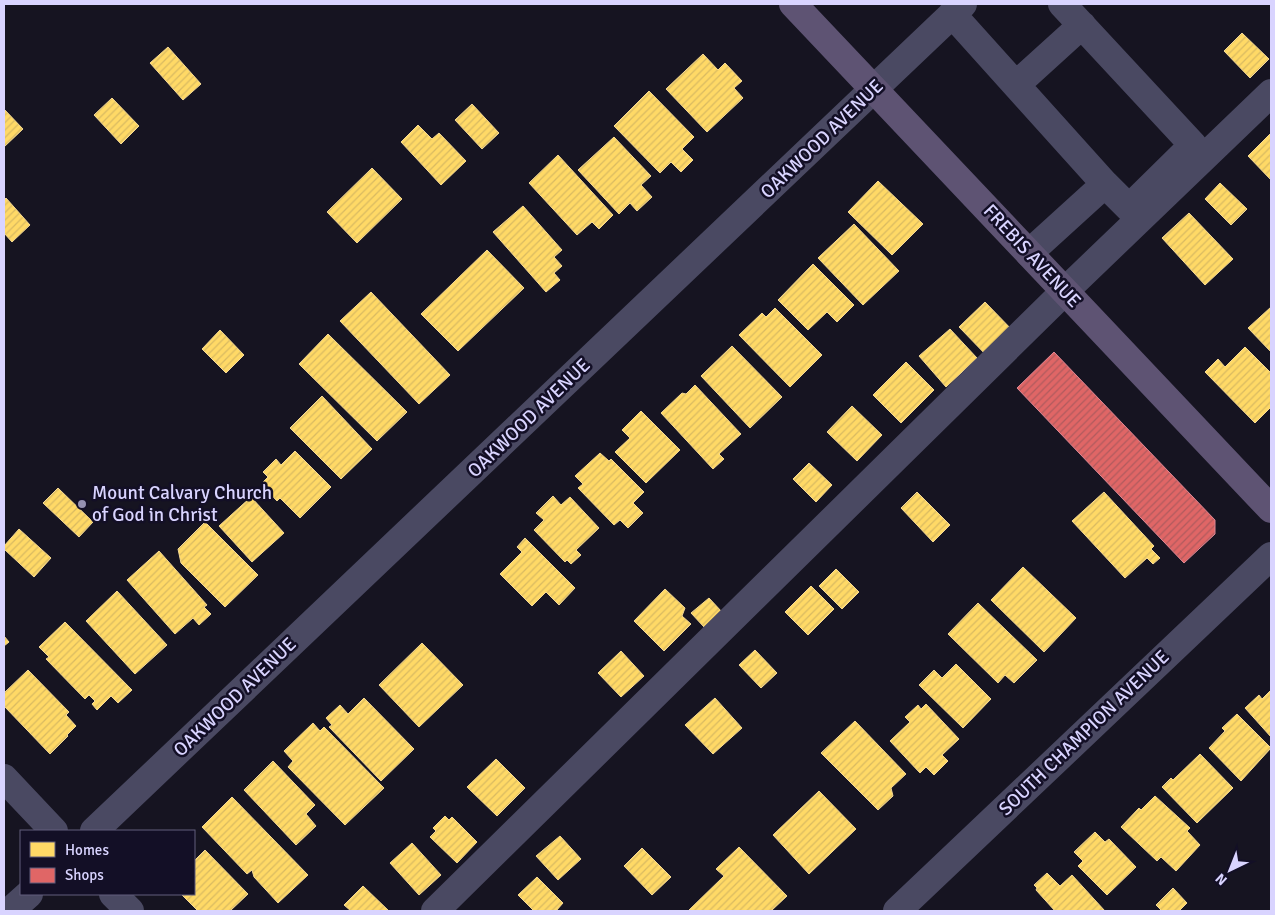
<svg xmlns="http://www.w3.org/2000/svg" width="1275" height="915" font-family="Signika,sans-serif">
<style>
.homes{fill:url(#homes-hatch);stroke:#f4d894}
.shops{fill:url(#shops-hatch);stroke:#de8794}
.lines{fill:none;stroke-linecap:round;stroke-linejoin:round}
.minor{stroke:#4a4962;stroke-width:28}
.major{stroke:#5e5373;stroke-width:28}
.poi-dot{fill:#9591b1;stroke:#130f26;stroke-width:2}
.labels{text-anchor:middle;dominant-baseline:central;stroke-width:5;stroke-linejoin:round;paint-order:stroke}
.street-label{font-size:19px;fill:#d9d4ff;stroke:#130f26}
.poi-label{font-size:19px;fill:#d9d4ff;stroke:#130f26;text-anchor:start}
</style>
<defs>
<pattern id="homes-hatch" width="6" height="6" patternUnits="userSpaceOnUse" patternTransform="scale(1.25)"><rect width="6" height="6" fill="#ffd966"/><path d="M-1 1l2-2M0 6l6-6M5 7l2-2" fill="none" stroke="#d9ba61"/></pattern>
<pattern id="shops-hatch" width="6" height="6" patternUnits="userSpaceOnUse" patternTransform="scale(1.25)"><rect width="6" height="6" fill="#e06666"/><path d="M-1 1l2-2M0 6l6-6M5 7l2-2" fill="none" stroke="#b05b5e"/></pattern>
</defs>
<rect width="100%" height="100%" fill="#161421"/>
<path class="homes" d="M 1242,33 L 1269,59 L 1250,78 L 1224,51 Z
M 168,47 L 201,84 L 183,100 L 150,63 Z
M 703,54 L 718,70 L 725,63 L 742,81 L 734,88 L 743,98 L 707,132 L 666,89 Z
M 649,91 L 694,137 L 682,149 L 693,160 L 681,172 L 671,162 L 660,173 L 614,126 Z
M 112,98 L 139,126 L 121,144 L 94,115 Z
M 472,104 L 499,133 L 482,149 L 455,120 Z
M 4,109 L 23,129 L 4,147 Z
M 418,125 L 432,139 L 439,133 L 466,161 L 441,185 L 401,142 Z
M 1271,133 L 1271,180 L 1248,156 Z
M 614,137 L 651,176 L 641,185 L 652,197 L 637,211 L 630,203 L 619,214 L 578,170 Z
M 558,155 L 613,215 L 599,229 L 592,222 L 577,235 L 529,183 Z
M 372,168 L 402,199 L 357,243 L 327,212 Z
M 878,181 L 923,224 L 892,255 L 848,212 Z
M 1220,183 L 1247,209 L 1231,225 L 1205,199 Z
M 6,198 L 30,225 L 12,242 L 4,233 L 4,200 Z
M 523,206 L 562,250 L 554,257 L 562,266 L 554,273 L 560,280 L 546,292 L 493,232 Z
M 1189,213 L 1233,259 L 1205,285 L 1162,238 Z
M 854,224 L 899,271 L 863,305 L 818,258 Z
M 487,250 L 524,288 L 458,351 L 421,314 Z
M 813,264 L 854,305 L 837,322 L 827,312 L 808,330 L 778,300 Z
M 371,292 L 450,375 L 419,404 L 340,321 Z
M 985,302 L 1016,334 L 990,359 L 959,327 Z
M 1271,307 L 1271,352 L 1248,328 Z
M 775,308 L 822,355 L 790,387 L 739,335 L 762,313 L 766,317 Z
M 950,329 L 977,358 L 946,387 L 919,356 Z
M 220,330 L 244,355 L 226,373 L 202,349 Z
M 328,334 L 407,412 L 377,441 L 299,364 Z
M 732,346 L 782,397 L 750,428 L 701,376 Z
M 1245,347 L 1271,373 L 1271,407 L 1255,423 L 1205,372 L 1218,359 L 1225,367 Z
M 906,362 L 934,390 L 901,423 L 873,395 Z
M 695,385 L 741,434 L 719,454 L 724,459 L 713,469 L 661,413 L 682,393 L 686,394 Z
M 322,396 L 372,449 L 341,479 L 290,428 Z
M 852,406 L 882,435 L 857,461 L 827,432 Z
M 641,411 L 680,450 L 646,483 L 615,452 L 630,438 L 622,430 Z
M 295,451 L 331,487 L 300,518 L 280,498 L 277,501 L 261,484 L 268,477 L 263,472 L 276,459 L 281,465 Z
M 600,453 L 609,461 L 611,459 L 644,492 L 633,503 L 643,513 L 628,528 L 620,520 L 614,525 L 578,488 L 583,484 L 575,476 Z
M 809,463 L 832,485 L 816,502 L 793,479 Z
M 58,488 L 93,522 L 79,537 L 43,503 Z
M 917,492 L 950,525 L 933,542 L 901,508 Z
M 1104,492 L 1154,546 L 1151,549 L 1160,558 L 1153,564 L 1147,558 L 1125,578 L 1072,521 Z
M 553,496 L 561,505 L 570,497 L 599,528 L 576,550 L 581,555 L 571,564 L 567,560 L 565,562 L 534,530 L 544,520 L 536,513 Z
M 251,497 L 284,533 L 252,562 L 219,526 Z
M 205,522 L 258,575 L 225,607 L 181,563 L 178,549 Z
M 19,529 L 51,558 L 34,577 L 4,549 L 4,546 Z
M 525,538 L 575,588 L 559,605 L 546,592 L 532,606 L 500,574 L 522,552 L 517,547 Z
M 159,551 L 207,605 L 204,607 L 211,614 L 199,625 L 193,618 L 175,634 L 127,580 Z
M 1023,567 L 1076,618 L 1044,652 L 991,600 Z
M 836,569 L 859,592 L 842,609 L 819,586 Z
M 811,586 L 834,609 L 808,635 L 785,612 Z
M 665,589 L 685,608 L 682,616 L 691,624 L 664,651 L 634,621 Z
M 117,591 L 167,645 L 135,674 L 86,621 Z
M 709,598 L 722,612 L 704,627 L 691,613 Z
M 978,603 L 1037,660 L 1014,683 L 1005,675 L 998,683 L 948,634 Z
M 65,622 L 132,690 L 118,703 L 111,696 L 97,710 L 92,704 L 95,701 L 89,695 L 85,699 L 46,659 L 49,657 L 39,647 Z
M 4,636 L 9,642 L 4,646 Z
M 422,643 L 463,685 L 419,727 L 379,685 Z
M 755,650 L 777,673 L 761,688 L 739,665 Z
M 621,651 L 644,676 L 621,697 L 598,673 Z
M 956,664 L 991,699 L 963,728 L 919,685 L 934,670 L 942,678 Z
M 28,670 L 69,712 L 66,715 L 76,726 L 67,735 L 68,736 L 50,754 L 4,706 L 4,693 Z
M 1271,690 L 1271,737 L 1245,708 L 1259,695 L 1262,699 Z
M 364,698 L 414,749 L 381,781 L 329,727 L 332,725 L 326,718 L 340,705 L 348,714 Z
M 715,698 L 742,728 L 713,754 L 685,725 Z
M 926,704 L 959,739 L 942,755 L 948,761 L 934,775 L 926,767 L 920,773 L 890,741 L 910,722 L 905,717 L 918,705 L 921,709 Z
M 1237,714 L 1271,748 L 1241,781 L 1209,748 L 1225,731 L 1222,728 Z
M 855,721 L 906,774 L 891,788 L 893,796 L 878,810 L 821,753 Z
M 313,723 L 320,731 L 324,727 L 384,788 L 345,825 L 288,767 L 293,761 L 284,751 Z
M 1200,754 L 1233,788 L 1197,823 L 1162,787 L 1171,778 L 1173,780 Z
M 496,759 L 525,788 L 497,816 L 467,787 Z
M 273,761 L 315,805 L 306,814 L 316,826 L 296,845 L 244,790 Z
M 819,791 L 856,829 L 809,874 L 773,835 Z
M 1155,796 L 1190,828 L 1187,831 L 1200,845 L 1176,871 L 1161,857 L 1157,861 L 1121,827 L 1139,808 L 1141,810 Z
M 232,797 L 308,875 L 278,903 L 254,877 L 252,870 L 247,874 L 202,827 Z
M 445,816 L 449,820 L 452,817 L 477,842 L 457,863 L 430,837 L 436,831 L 433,828 Z
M 1095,832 L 1105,842 L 1109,839 L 1136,867 L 1107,895 L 1078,866 L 1083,861 L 1074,852 Z
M 560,836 L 581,859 L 558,880 L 536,856 Z
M 412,843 L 441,875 L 419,895 L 390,863 Z
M 739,847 L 787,896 L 771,911 L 688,911 L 724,876 L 716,869 Z
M 642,848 L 671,877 L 652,895 L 624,866 Z
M 205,850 L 248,894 L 230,911 L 198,911 L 181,894 L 194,894 L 194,861 Z
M 1047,873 L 1060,886 L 1072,875 L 1105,911 L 1055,911 L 1036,890 L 1037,888 L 1034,885 Z
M 537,877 L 563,903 L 556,911 L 534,911 L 518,895 Z
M 363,886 L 389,911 L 351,911 L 344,905 Z
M 1173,888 L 1187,903 L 1179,911 L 1162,911 L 1156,905 Z"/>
<path class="shops" d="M 1054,352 L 1215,520 L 1215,534 L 1184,563 L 1017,388 Z"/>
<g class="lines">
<path class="minor" d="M 952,14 L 1105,184
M 1016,85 L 1082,25
M 1029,253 L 1105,184 L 1129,208 L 1193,145 L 1062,4
M 4,778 L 54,831
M 94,831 L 963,4
M 113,894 L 130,911
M 10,911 L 29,894
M 435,911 L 1065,291 L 1271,93
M 897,911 L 1271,556"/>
<path class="major" d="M 793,4 L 1271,509"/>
</g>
<circle class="poi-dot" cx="82" cy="504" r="5"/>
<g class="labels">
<g class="street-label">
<text transform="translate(822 139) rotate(-44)">OAKWOOD AVENUE</text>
<text transform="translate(1032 256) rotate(47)">FREBIS AVENUE</text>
<text transform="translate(529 418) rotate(-44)">OAKWOOD AVENUE</text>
<text transform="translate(235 697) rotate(-44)">OAKWOOD AVENUE</text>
<text transform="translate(1084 733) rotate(-44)">SOUTH CHAMPION AVENUE</text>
</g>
<g class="poi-label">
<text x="92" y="493">Mount Calvary Church<tspan x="92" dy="22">of God in Christ</tspan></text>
</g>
</g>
<rect width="1275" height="915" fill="none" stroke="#d9d4ff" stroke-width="10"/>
<rect x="20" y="830" width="175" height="65" fill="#130f26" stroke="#625e7d"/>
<rect x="30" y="842" width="25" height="15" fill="#ffd966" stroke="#625e7d"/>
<text x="65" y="855" font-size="15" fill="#d9d4ff">Homes</text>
<rect x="30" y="868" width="25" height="15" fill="#e06666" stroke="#625e7d"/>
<text x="65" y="880" font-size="15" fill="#d9d4ff">Shops</text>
<g transform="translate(1230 870) rotate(223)" stroke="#130f26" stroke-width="4" paint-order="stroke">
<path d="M0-4L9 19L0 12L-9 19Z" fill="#d9d4ff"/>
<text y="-8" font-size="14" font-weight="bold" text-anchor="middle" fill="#d9d4ff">N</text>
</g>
</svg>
